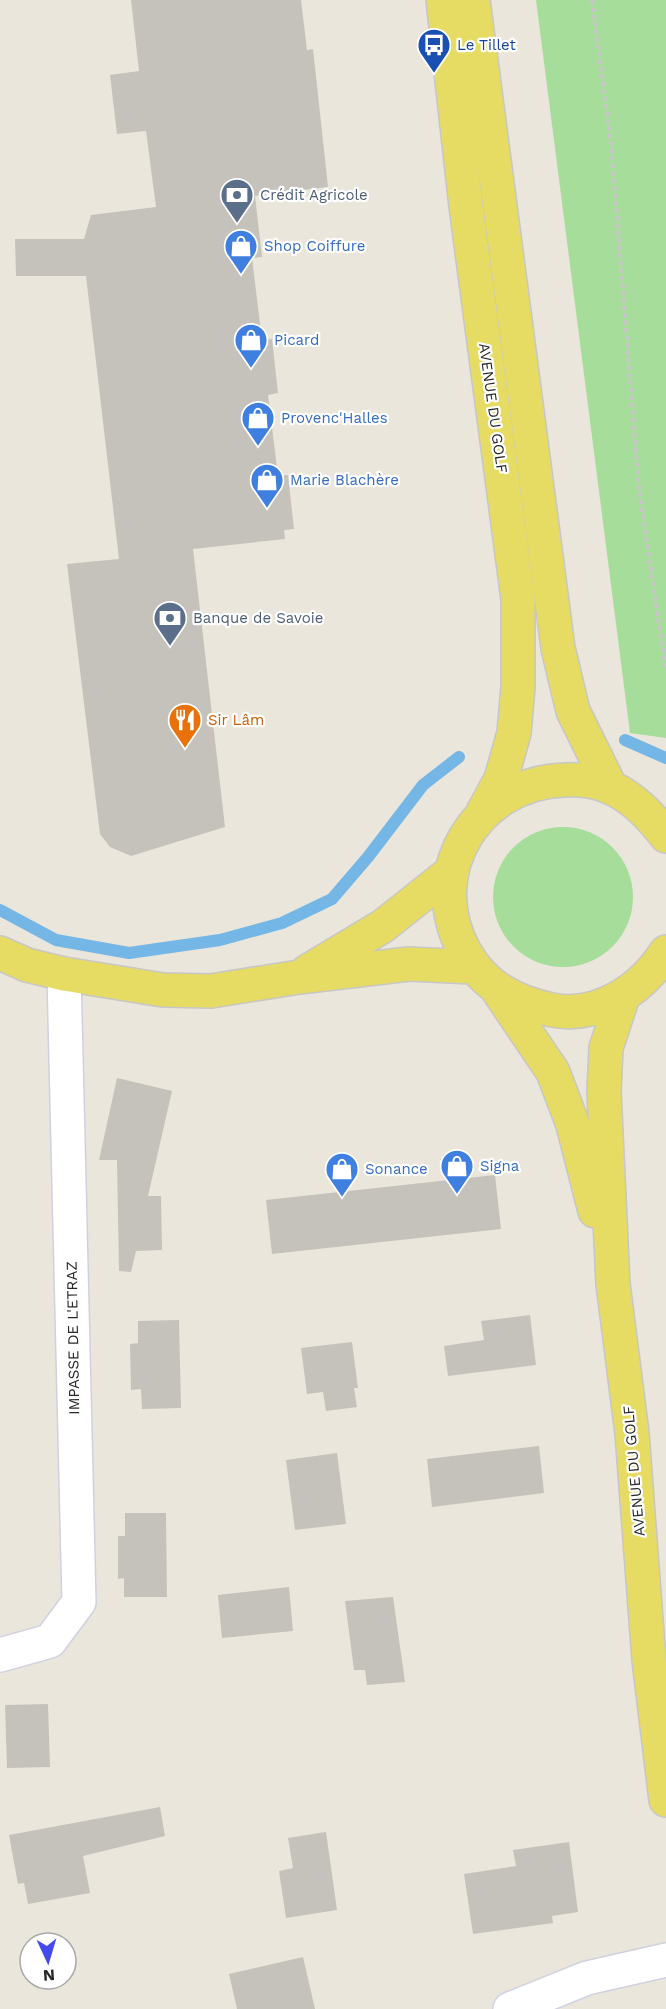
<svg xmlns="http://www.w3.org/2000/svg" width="666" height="2009" font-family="'Work Sans',sans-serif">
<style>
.green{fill:#a7dd9b}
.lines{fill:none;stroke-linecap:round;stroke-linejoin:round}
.stream{stroke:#74b6e6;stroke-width:12}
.building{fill:#c5c2bb}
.minor-casing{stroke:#d0d1e0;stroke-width:36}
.major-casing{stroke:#c7c7c7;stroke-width:36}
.path{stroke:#c7c7c7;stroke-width:4;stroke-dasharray:4.5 3;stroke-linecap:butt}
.minor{stroke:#fff;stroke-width:33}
.major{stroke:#e6dc64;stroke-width:33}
.labels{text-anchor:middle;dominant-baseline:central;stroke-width:4.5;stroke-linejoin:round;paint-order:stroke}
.transit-label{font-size:15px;fill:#164399;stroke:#fff;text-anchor:start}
.service-label{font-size:15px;fill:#4e5e75;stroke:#fff;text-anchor:start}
.shop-label{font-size:15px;fill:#366cbe;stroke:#fff;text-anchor:start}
.street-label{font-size:15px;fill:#282828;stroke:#fff}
.food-label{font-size:15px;fill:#c56008;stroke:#fff;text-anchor:start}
</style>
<rect width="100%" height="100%" fill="#eae6db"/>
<path class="green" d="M 536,0 L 666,0 L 666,738 L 630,733 Z
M493 897a70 70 0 1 1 140 0a70 70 0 1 1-140 0Z"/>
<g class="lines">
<path class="stream" d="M 625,740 L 666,758
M 0,910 L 56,940 L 129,953 L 220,940 L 282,923 L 332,899 L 368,857 L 423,785 L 459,757"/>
</g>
<path class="building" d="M 131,0 L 301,0 L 307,50 L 313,49 L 328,187 L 255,196 L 262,257 L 252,258 L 262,340 L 272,339 L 278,393 L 268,395 L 278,476 L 288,475 L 294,529 L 284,530 L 285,539 L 193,549 L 225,827 L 131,856 L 110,847 L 100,834 L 67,564 L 119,559 L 86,276 L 16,276 L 15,239 L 84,239 L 91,215 L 156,207 L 146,131 L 117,134 L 110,75 L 139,71 Z
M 117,1078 L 172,1091 L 148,1196 L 161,1196 L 162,1250 L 136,1251 L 131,1272 L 119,1271 L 117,1160 L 99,1160 Z
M 495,1175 L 501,1229 L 272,1254 L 266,1200 Z
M 530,1315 L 536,1365 L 448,1376 L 444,1346 L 484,1340 L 481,1321 Z
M 179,1320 L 181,1408 L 142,1409 L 141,1389 L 131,1390 L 130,1344 L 138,1343 L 138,1321 Z
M 352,1342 L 358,1388 L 354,1388 L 357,1407 L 326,1411 L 323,1392 L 307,1394 L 301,1348 Z
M 539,1446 L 544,1493 L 432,1507 L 427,1459 Z
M 337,1453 L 346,1524 L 295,1530 L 286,1460 Z
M 125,1513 L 166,1513 L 167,1597 L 124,1597 L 124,1578 L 118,1579 L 118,1536 L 125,1536 Z
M 289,1587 L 293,1631 L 222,1638 L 218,1595 Z
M 393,1597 L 405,1682 L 367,1685 L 365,1670 L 354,1670 L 345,1601 Z
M 48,1704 L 50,1767 L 7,1768 L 5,1705 Z
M 160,1807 L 165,1836 L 83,1856 L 90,1893 L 28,1904 L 24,1883 L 18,1884 L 9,1835 Z
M 326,1832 L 337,1910 L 286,1918 L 279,1871 L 293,1868 L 288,1838 Z
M 569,1842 L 578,1912 L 552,1916 L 553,1923 L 473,1934 L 464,1874 L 516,1866 L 513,1850 Z
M 303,1957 L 315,2009 L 237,2009 L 229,1974 Z"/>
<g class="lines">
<g class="minor-casing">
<path id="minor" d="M 0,1655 L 50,1641 L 79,1602 L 64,974
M 510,2009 L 587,1978 L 666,1960"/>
</g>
<g class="major-casing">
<path id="major" d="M 443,0 L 466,206 L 518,599 L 518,687 L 514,733 L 501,779 L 483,812
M 473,0 L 558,648 L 573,711 L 611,788
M 666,836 C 651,816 635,799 612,788 C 598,781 579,779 564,780 C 476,783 421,874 465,952 C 484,986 514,1002 552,1010 C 599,1019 642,989 666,952
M 0,953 L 27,965 L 64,974 L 163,990 L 211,991 L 299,977 L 409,964 L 473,967
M 308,971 L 383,926 L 451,872
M 499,992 L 553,1072 L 573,1125 L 595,1211
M 623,996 L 606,1048 L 604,1091 L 613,1284 L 632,1433 L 649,1660 L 666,1800"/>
</g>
<path class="path" d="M 592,0 L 611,143 L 639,489 L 666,671"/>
<use href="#minor" class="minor"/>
<use href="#major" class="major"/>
</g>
<defs>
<g id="bus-pin" transform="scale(1.725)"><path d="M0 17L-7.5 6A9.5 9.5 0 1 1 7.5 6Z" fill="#1a4fb4" stroke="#fff"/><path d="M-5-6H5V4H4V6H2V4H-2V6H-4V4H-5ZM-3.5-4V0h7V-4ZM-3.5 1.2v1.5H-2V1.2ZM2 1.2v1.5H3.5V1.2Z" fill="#fff"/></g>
<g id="bank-pin" transform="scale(1.725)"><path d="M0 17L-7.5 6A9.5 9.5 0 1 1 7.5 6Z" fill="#5c6f8a" stroke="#fff"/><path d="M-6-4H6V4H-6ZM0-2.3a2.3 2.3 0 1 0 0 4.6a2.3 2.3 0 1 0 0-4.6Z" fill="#fff"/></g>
<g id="shop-pin" transform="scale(1.725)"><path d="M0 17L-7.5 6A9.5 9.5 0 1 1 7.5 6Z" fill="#3f7fe0" stroke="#fff"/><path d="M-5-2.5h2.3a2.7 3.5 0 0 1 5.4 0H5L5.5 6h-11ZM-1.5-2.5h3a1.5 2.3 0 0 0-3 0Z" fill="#fff"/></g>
<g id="restaurant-pin" transform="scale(1.725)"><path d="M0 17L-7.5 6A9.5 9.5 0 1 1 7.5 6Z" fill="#e8710a" stroke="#fff"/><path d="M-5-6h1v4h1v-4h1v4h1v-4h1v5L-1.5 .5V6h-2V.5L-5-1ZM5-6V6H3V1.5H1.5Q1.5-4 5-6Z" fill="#fff"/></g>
</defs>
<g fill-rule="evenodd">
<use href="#bus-pin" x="434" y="45"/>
<use href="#bank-pin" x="237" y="195"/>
<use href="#shop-pin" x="241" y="246"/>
<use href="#shop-pin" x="251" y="340"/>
<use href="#shop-pin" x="258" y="418"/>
<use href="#shop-pin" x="267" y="480"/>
<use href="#bank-pin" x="170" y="618"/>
<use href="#restaurant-pin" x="185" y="720"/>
<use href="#shop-pin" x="457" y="1166"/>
<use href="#shop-pin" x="342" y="1169"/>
</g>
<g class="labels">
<g class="transit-label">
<text x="457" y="45">Le Tillet</text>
</g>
<g class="service-label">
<text x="260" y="195">Crédit Agricole</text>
<text x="193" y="618">Banque de Savoie</text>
</g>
<g class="shop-label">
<text x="264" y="246">Shop Coiffure</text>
<text x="274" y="340">Picard</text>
<text x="281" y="418">Provenc'Halles</text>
<text x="290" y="480">Marie Blachère</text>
<text x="480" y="1166">Signa</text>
<text x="365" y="1169">Sonance</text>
</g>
<g class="street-label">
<text transform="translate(493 408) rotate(82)">AVENUE DU GOLF</text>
<text transform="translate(73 1338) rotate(-91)">IMPASSE DE L'ETRAZ</text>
<text transform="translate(634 1471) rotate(-95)">AVENUE DU GOLF</text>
</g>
<g class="food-label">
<text x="208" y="720">Sir Lâm</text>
</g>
</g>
<g transform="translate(48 1961) rotate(176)"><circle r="28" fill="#ffffff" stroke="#a9a9a9" stroke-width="1.5"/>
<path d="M0-4.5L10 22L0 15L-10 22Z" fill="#454aed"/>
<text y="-9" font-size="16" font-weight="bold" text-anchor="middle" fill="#282828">N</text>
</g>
</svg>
